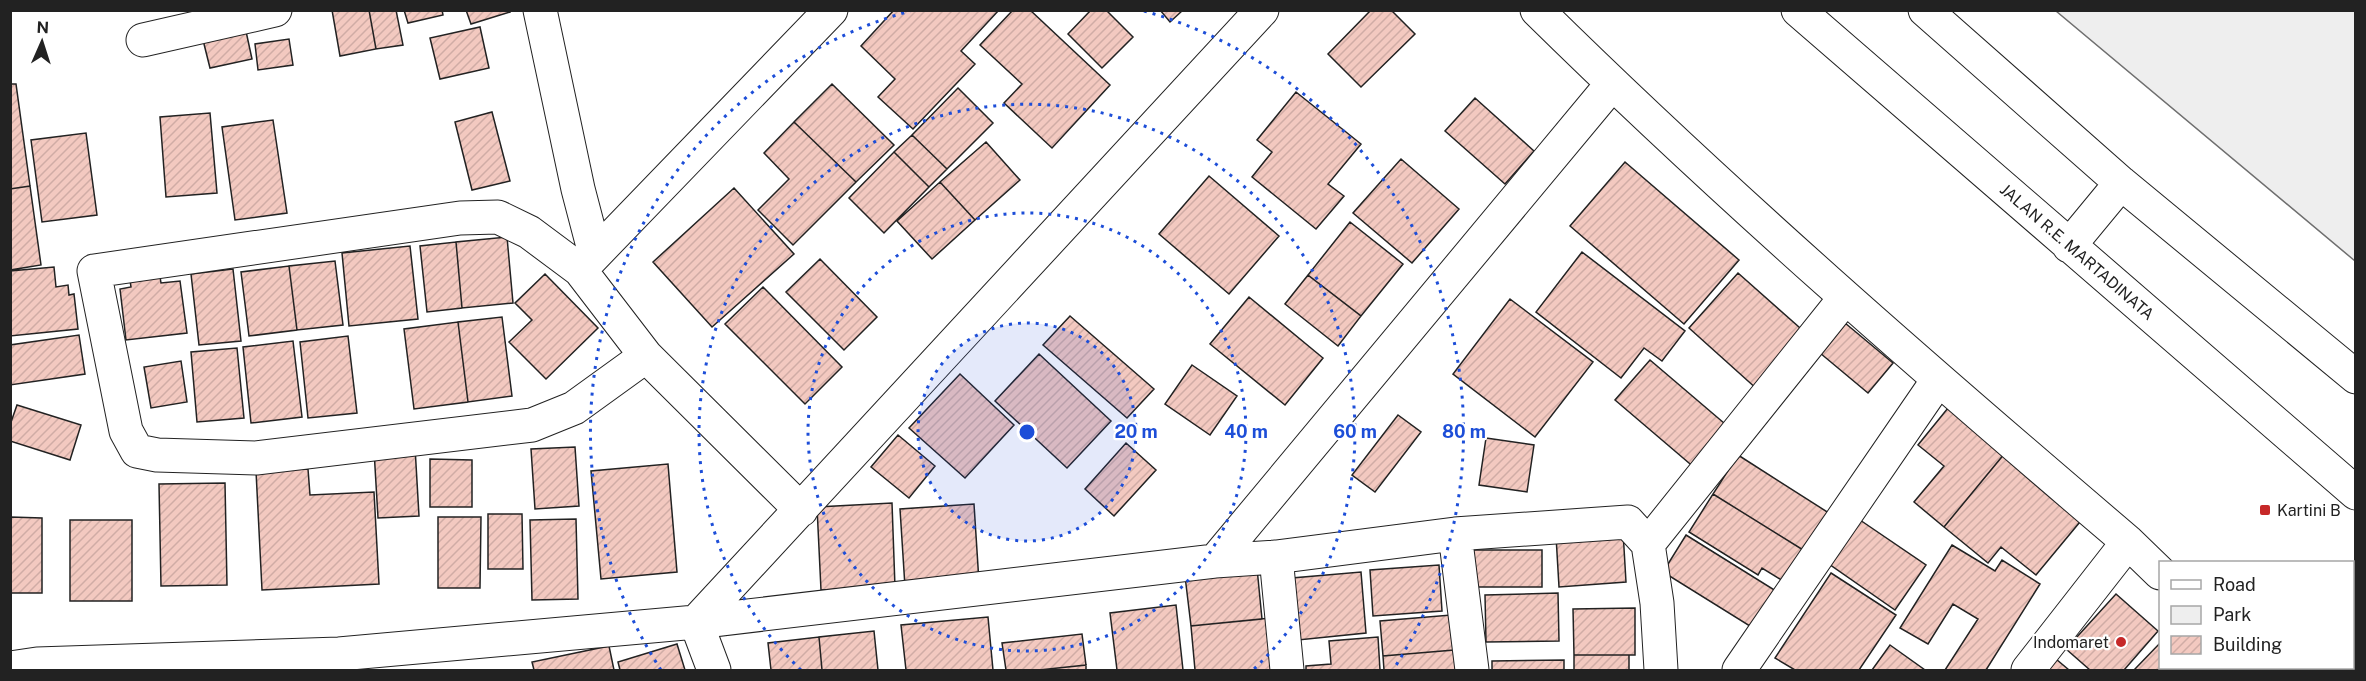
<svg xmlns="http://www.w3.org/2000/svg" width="2366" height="681" font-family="'Public Sans',sans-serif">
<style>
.green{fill:#eee;stroke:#6f6f6f;stroke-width:1.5}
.building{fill:url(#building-hatch);stroke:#222;stroke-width:1.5}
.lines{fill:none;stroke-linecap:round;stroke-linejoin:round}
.minor-casing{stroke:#222;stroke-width:35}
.trunk-casing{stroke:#222;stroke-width:35}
.minor{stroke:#fff;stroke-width:33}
.trunk{stroke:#fff;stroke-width:33}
.ring{fill:none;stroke:#1d4ed8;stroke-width:3;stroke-dasharray:3 6}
.poi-dot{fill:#c62828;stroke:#fff;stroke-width:2}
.labels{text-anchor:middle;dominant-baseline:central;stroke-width:4.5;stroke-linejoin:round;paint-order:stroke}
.street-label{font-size:16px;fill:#222;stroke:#fff}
.poi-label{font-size:16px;fill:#222;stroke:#fff;text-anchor:start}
.centre{fill:#1d4ed8;stroke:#fff;stroke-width:3}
.ring-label{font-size:18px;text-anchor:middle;font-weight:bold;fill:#1d4ed8;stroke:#fff;stroke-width:4.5;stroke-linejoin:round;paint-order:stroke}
</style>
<defs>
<pattern id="building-hatch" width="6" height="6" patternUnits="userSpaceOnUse" patternTransform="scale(1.5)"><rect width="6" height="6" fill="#f3c9c0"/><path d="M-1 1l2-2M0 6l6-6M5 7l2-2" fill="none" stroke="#d0aca5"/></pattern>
</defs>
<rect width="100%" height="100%" fill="#fff"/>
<path class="green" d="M 2056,11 L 2355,11 L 2355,261 Z"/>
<path class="building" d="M 332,10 L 369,10 L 376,49 L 340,56 Z
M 369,10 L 396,10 L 403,45 L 376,49 Z
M 404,10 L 442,10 L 443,15 L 408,23 Z
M 466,10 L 509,10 L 510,12 L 471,24 Z
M 894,10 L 999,10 L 961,51 L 975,64 L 913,129 L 878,97 L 895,79 L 861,46 Z
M 1013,10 L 1030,10 L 1110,85 L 1052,148 L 1004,103 L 1022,84 L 980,45 Z
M 1091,10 L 1106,10 L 1133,37 L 1102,68 L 1068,34 Z
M 1160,10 L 1183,10 L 1170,22 Z
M 1371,10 L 1391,10 L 1415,34 L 1361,87 L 1328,54 Z
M 244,22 L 252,59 L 210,68 L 201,32 Z
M 480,27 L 489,68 L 440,79 L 430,38 Z
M 289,39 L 293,65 L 258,70 L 255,44 Z
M 10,84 L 16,84 L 30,186 L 10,189 Z
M 832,84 L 894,145 L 856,182 L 794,122 Z
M 958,88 L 993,123 L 947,169 L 912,135 Z
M 1296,92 L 1361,144 L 1328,184 L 1344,196 L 1316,229 L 1252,177 L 1272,152 L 1257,140 Z
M 1475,98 L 1534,151 L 1505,184 L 1445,131 Z
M 492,112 L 510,181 L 472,190 L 455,122 Z
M 210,113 L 217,193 L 166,197 L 160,117 Z
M 273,120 L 287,213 L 235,220 L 222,127 Z
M 794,122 L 856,182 L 793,245 L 758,210 L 789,179 L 764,153 Z
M 86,133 L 97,215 L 42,222 L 31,140 Z
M 912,135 L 947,169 L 929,187 L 894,152 Z
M 986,142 L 1020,180 L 975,220 L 940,182 Z
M 894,152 L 929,187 L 884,233 L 849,198 Z
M 1401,159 L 1459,209 L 1412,263 L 1353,213 Z
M 1625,162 L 1739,260 L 1684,324 L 1570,226 Z
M 1209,176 L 1279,236 L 1229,294 L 1159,234 Z
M 940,182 L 975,220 L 932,259 L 897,221 Z
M 30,186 L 41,265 L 10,270 L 10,189 Z
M 734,188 L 794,254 L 712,327 L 653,262 Z
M 1350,222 L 1403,264 L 1361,316 L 1308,275 Z
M 507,237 L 513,303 L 462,308 L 456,242 Z
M 456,242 L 462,308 L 427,312 L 420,246 Z
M 410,246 L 418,319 L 349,326 L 342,253 Z
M 1582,252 L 1685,331 L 1662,361 L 1644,348 L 1621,378 L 1536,312 Z
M 820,259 L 877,317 L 844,350 L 786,292 Z
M 335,261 L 343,325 L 297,330 L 289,266 Z
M 289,266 L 297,330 L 249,336 L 241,272 Z
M 54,267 L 56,287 L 68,285 L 69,295 L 74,294 L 78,329 L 10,336 L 10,271 Z
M 233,269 L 241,341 L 199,345 L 191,274 Z
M 159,270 L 161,283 L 180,281 L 187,333 L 126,340 L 120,289 L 131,287 L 129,274 Z
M 1738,273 L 1808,335 L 1758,390 L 1689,328 Z
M 545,274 L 598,328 L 546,379 L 509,342 L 532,320 L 515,303 Z
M 1308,275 L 1361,316 L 1338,346 L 1285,304 Z
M 763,287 L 842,367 L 805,404 L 725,324 Z
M 1249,297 L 1323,358 L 1285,405 L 1210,344 Z
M 1510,299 L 1593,362 L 1535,437 L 1453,374 Z
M 1070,316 L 1154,389 L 1127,418 L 1043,345 Z
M 502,317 L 512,396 L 468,402 L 458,322 Z
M 458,322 L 468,402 L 414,409 L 404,329 Z
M 1845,323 L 1893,363 L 1868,393 L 1820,353 Z
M 79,335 L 85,374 L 10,385 L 10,345 Z
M 348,336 L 357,413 L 308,418 L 300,342 Z
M 293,341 L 302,417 L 251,423 L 243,347 Z
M 237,348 L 244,418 L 197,422 L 191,352 Z
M 1039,354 L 1111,421 L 1067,468 L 995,401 Z
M 1650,360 L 1731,429 L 1696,469 L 1615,400 Z
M 181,361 L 187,402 L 151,408 L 144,367 Z
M 1192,365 L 1237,396 L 1210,435 L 1165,404 Z
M 960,374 L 1014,425 L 965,478 L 909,428 Z
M 17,405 L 81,425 L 70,460 L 10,441 L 10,425 Z
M 1948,408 L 2005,453 L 1944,527 L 1914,502 L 1944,466 L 1918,445 Z
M 1398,415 L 1421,432 L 1375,492 L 1352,475 Z
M 898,435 L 935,466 L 909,498 L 871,467 Z
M 1486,438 L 1534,445 L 1527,492 L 1479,485 Z
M 1126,443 L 1156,470 L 1114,516 L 1085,489 Z
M 415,447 L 419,516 L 378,518 L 374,450 Z
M 575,447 L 579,506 L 535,509 L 531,449 Z
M 2005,453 L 2084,517 L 2036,575 L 2001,547 L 1988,563 L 1944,527 Z
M 1738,455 L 1832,515 L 1808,553 L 1713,494 Z
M 430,459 L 472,460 L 472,507 L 430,507 Z
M 668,464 L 677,572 L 601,579 L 591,471 Z
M 308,469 L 310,495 L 374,492 L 379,584 L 262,590 L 256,471 Z
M 225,483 L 227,585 L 161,586 L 159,484 Z
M 1713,494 L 1808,553 L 1788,584 L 1762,568 L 1758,575 L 1689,532 Z
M 892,503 L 895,587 L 821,590 L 817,507 Z
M 974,504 L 979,582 L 905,587 L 900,509 Z
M 488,514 L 522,514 L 523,569 L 488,569 Z
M 10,517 L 42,518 L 42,593 L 10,593 Z
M 438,517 L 481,517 L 480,588 L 438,588 Z
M 576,519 L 578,599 L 532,600 L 530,520 Z
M 70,520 L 132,520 L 132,601 L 70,601 Z
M 1860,520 L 1926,565 L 1895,610 L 1829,564 Z
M 1623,531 L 1626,582 L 1559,587 L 1556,536 Z
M 1686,535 L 1776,591 L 1753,628 L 1663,572 Z
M 1952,545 L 1995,571 L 2002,560 L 2040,584 L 1986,670 L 1945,670 L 1978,619 L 1953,604 L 1928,644 L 1900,628 Z
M 1470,550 L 1542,550 L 1542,587 L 1470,587 Z
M 1439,565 L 1442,611 L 1373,616 L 1370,570 Z
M 1257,568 L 1262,619 L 1191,626 L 1185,576 Z
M 1361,572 L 1366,633 L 1298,640 L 1292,578 Z
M 1831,573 L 1896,615 L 1859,670 L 1795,670 L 1775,658 Z
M 1558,593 L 1559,641 L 1486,642 L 1485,595 Z
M 2116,594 L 2158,631 L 2124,670 L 2090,670 L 2066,649 Z
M 1176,605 L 1183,670 L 1117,670 L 1110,613 Z
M 1635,608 L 1635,655 L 1574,655 L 1573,609 Z
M 1451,615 L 1454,650 L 1383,656 L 1380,621 Z
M 988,617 L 993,670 L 906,670 L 901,625 Z
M 1270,618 L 1275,670 L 1195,670 L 1191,626 Z
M 874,631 L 878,670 L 822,670 L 819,637 Z
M 1082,634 L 1086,665 L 1039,670 L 1006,670 L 1002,643 Z
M 819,637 L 822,670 L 771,670 L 768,643 Z
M 1378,637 L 1380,670 L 1306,670 L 1306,666 L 1331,664 L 1329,641 Z
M 2160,643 L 2160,668 L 2191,668 L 2194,670 L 2134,670 Z
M 677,644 L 685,670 L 620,670 L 618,662 Z
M 1890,645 L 1925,670 L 1872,670 Z
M 609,646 L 614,670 L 534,670 L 532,662 Z
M 1454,650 L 1456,670 L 1384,670 L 1383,656 Z
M 2050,654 L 2069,670 L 2035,670 Z
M 1574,655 L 1629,655 L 1629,670 L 1574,670 Z
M 1564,660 L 1564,670 L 1492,670 L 1492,661 Z
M 1086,665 L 1086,670 L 1039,670 Z"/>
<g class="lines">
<g class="minor-casing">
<path id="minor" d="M 540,10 L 578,189 L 595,254
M 1537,10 C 1726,196 1926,370 2128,542 L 2160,573
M 143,40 L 275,10
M 580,270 L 831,10
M 646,356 L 574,408 L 532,425 L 256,458 L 157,455 L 137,451 L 126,431 L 94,271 L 460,218 L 498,217 L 529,232 L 580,270 L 646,356 L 801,510
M 1455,534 L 1472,670
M 1648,544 L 1845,298
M 1276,557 L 1287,670
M 1215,561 L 1612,84
M 10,668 L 37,664 L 339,654 L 696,622 L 1215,561 L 1276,557 L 1455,534 L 1628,522 L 1648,544 L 1657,603 L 1661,670
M 2258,668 L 2261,670
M 714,670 L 696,622 L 1262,10
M 1739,670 L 1938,380
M 2028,670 L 2128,542"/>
</g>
<g class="trunk-casing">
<path id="trunk" d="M 1798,10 L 2356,493
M 1925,10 L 2121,183 L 2356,377
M 2069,246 L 2121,183"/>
</g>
<use href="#minor" class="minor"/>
<use href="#trunk" class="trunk"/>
</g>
<circle cx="1027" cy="432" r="109" fill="#1d4ed8" fill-opacity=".12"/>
<g class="ring">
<circle cx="1027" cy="432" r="109"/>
<circle cx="1027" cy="432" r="219"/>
<path d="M801 670A328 328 0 1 1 1253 670"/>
<path d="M661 670A437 437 0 0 1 910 11M1144 11A437 437 0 0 1 1393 670"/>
</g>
<g class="poi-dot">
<rect x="2259" y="504" width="12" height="12" rx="3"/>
<circle cx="2121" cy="642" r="6"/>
</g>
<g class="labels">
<g class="street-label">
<text transform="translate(2077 252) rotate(41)">JALAN R.E. MARTADINATA</text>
</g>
<g class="poi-label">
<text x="2277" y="510">Kartini B</text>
<text x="2109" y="642" text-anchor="end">Indomaret</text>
</g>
</g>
<circle cx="1027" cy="432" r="9" class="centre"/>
<g class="ring-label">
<text x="1136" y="438">20 m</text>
<text x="1246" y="438">40 m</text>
<text x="1355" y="438">60 m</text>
<text x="1464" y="438">80 m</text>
</g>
<rect width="2366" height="681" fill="none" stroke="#222222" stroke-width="24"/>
<rect x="2159" y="561" width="195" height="108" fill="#ffffff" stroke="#a7a7a7" stroke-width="1.5"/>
<rect x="2171" y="580" width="30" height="9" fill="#ffffff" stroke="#a7a7a7" stroke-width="1.5"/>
<text x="2213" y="591" font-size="18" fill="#222222">Road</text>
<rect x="2171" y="606" width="30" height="18" fill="#eeeeee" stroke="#a7a7a7" stroke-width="1.5"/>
<text x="2213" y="621" font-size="18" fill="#222222">Park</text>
<rect x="2171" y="636" width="30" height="18" fill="url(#building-hatch)" stroke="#a7a7a7" stroke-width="1.5"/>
<text x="2213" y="651" font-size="18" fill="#222222">Building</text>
<g transform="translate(42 42) rotate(3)" stroke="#ffffff" stroke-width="4.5" paint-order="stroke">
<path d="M0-4.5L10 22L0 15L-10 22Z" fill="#222222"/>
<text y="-9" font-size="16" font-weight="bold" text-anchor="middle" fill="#222222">N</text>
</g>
</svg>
